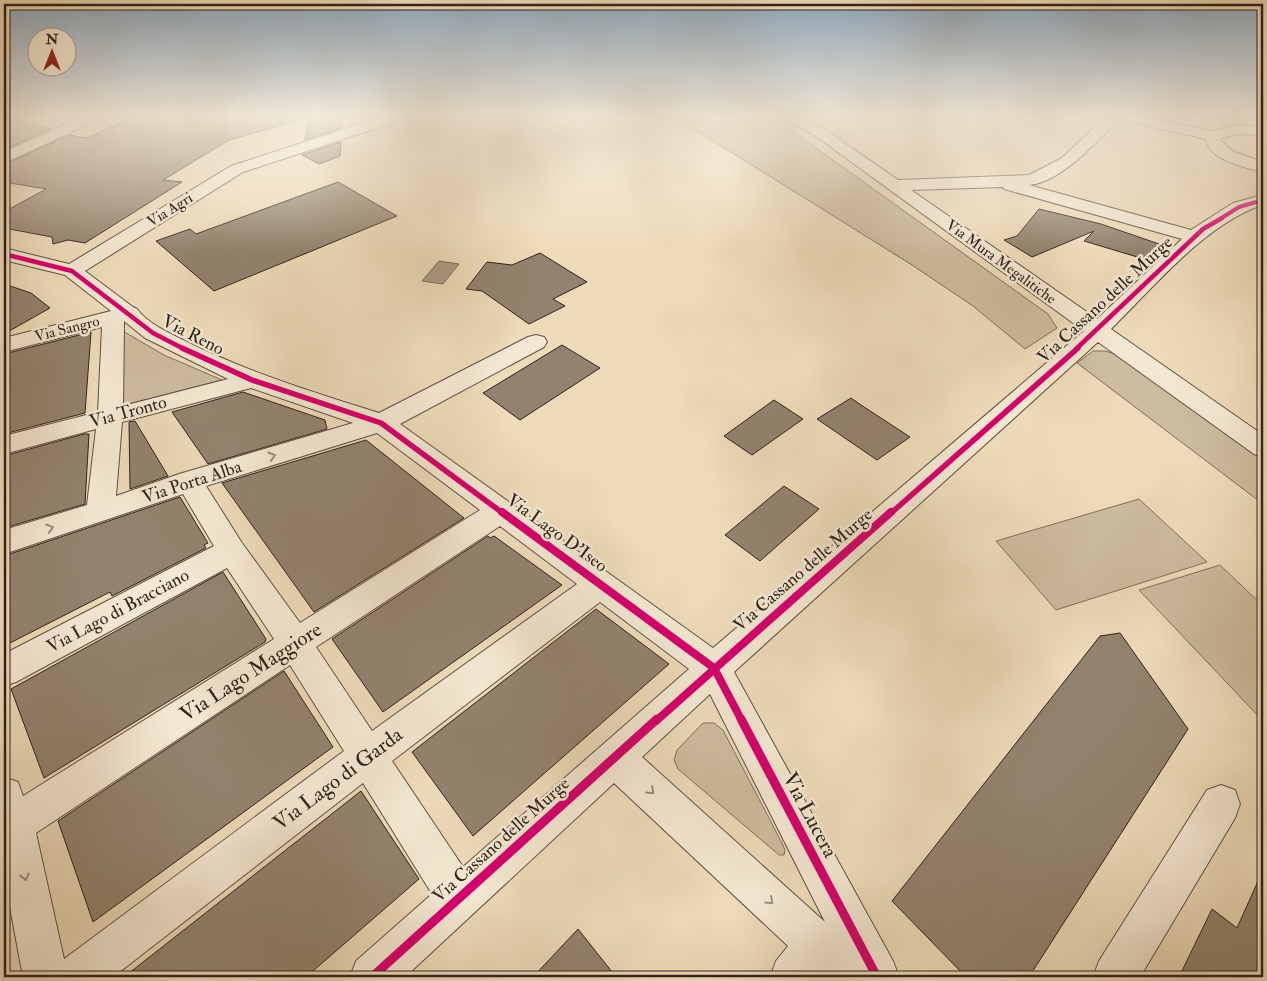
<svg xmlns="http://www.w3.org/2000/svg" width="1267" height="981" font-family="'IM FELL Double Pica',serif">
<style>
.green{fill:#cdbc9f;stroke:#7e705d}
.water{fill:#ad9c84;stroke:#7a6c5a}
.building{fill:#92836e;stroke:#2e231b}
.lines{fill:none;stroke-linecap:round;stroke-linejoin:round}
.minor-casing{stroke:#5e5143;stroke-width:2}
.minor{fill:#f4e8d2;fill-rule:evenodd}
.cycleway-far4-casing{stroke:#f4e8d2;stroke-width:5.5}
.cycleway-far3-casing{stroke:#f4e8d2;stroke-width:7}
.cycleway-far2-casing{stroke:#f4e8d2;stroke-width:9}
.cycleway-far1-casing{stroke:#f4e8d2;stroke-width:11}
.cycleway-casing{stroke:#f4e8d2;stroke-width:12}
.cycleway-far4{stroke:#d6006c;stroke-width:4}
.cycleway-far3{stroke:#d6006c;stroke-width:4.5}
.cycleway-far2{stroke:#d6006c;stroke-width:5.5}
.cycleway-far1{stroke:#d6006c;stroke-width:8}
.cycleway{stroke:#d6006c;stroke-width:9}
.oneway{stroke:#9b8f80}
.labels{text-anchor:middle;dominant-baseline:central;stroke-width:5;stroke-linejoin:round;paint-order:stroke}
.far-street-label{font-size:15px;fill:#2e231b;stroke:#f4e8d2}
.street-label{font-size:18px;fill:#2e231b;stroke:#f4e8d2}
.near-street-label{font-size:21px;fill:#2e231b;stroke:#f4e8d2}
</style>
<rect width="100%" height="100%" fill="#eedbba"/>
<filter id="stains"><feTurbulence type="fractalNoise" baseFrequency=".004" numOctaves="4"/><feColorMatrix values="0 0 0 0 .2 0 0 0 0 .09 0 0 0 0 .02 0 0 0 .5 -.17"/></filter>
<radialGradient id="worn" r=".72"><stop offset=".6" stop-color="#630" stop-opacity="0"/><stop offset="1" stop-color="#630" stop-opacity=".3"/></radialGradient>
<path class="green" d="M 660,115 L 762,115 L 784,125 L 1048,314 L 1057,328 L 1025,349 L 973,306 L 912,265 L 686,124 Z
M 121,330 L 164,355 L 222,380 L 121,406 Z
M 1093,351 L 1105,351 L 1118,355 L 1263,460 L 1263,504 L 1077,363 Z
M 1139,499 L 1207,562 L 1056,610 L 996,541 Z
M 1220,565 L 1263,606 L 1263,721 L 1139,590 Z
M 703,723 L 714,723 L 723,730 L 782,843 L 785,850 L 784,855 L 779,855 L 678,769 L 674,760 L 677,750 Z"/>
<path class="water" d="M 439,261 L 459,264 L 443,284 L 422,281 Z"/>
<path class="building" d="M 4,115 L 50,129 L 4,150 Z
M 136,115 L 299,115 L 300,120 L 229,140 L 163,180 L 182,182 L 85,243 L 68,240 L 53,244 L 52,237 L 4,228 L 4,212 L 46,189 L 4,182 L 4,165 L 69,135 L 88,138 Z
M 309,115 L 342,117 L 342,128 L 305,140 Z
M 341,142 L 340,156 L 319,164 L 302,155 Z
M 338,182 L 397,216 L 214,291 L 156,241 L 190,229 L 196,234 Z
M 1039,209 L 1101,224 L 1162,245 L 1157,260 L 1154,262 L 1084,241 L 1094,231 L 1032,257 L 1004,240 L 1017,236 Z
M 540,253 L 587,282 L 553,299 L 565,306 L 529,324 L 482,291 L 466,289 L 487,262 L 512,265 Z
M 4,284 L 31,293 L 50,308 L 4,334 Z
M 91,332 L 85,413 L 4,434 L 4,354 Z
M 562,345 L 600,368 L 520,420 L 483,393 Z
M 243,392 L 325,420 L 327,429 L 208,464 L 172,412 Z
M 851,398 L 861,405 L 910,437 L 877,460 L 817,419 Z
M 774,400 L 803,419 L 752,455 L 724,436 Z
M 135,421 L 168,476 L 130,489 L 129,422 Z
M 84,434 L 89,434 L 85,504 L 4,528 L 4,456 Z
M 366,440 L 464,518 L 314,612 L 222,483 Z
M 784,486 L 819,509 L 760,561 L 725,535 Z
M 180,497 L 208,543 L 204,545 L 206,548 L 112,596 L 110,592 L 4,646 L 4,556 Z
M 488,536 L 490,538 L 494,536 L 562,585 L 383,712 L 332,639 Z
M 223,572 L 266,639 L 265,642 L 44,778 L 11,689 Z
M 596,609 L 669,664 L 473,836 L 412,752 Z
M 1120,633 L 1188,729 L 1029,977 L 966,977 L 892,901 L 1100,636 Z
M 284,671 L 333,747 L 93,922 L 58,821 Z
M 361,791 L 419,879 L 306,977 L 124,977 Z
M 1263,870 L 1263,977 L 1179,977 L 1212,909 L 1237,928 Z
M 578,929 L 616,977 L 533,977 Z"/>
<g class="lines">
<g class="minor-casing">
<path id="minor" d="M 86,115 L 104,115 L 102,118 L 4,163 L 4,152 Z
M 778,115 L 795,115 L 827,131 L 898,180 L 1029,175 L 1062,158 L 1107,115 L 1137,115 L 1212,131 L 1238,125 L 1263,127 L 1263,135 L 1238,134 L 1221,138 L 1221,141 L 1234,152 L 1263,162 L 1263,172 C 1246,168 1209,160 1206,139 L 1119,119 C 1097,141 1062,182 1029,185 L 1191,230 L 1233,203 L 1263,195 L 1263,205 C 1207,222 1153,288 1111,329 L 1263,435 L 1263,457 L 1254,454 L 1098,342 L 734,672 L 893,961 L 899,977 L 770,977 L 776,961 L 788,946 L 614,783 L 405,977 L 350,977 L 356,961 L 432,894 L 363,783 L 113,977 L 23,977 L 4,875 L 4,777 L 18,782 L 23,796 L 274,639 L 227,568 L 16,682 L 4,686 L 4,654 L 214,546 L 183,494 L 4,554 L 4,530 L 87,505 L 96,429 L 4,454 L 4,436 L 98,412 L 102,327 L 4,352 L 4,338 L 111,311 L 65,275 L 4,260 L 4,248 L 69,264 L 231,166 L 382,117 L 392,117 L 394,120 L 392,123 L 243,172 L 85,271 L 133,307 L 137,309 C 148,324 168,332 185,341 C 247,372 313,392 379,413 L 528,337 L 536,335 L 544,337 L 547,342 L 544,347 L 400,424 L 713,648 L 1084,331 L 817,137 ZM 1003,187 L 1004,189 L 1182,239 L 1097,319 L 911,190 ZM 124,321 L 145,338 L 228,379 L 123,406 ZM 251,388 L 353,423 L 179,474 L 116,496 L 122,422 ZM 377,433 L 480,510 L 300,623 L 242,543 L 206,486 ZM 500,526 L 577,584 L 372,731 L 316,647 ZM 600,602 L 689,669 L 463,867 L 392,761 ZM 290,665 L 344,751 L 64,959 L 36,833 ZM 710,694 L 825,922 L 642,757 Z
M 1221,785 L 1235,790 L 1240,804 L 1235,818 L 1140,977 L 1093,977 L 1099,961 L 1207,790 Z"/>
</g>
<use href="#minor" class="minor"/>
<g class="cycleway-far4-casing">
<path id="cycleway-far4" d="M 1220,219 L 1239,207 L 1263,200"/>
</g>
<g class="cycleway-far3-casing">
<path id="cycleway-far3" d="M 4,254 L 72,271 L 153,333 L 184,349
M 1076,349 L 1203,229 L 1222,218"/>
</g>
<g class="cycleway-far2-casing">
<path id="cycleway-far2" d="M 182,348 L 252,380 L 381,423 L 504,514
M 890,514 L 1078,348"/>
</g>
<g class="cycleway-far1-casing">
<path id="cycleway-far1" d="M 502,512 L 714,668 L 742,721
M 656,721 L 891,512"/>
</g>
<g class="cycleway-casing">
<path id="cycleway" d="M 741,719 L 877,977
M 372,977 L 657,719"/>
</g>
<use href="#cycleway-far4" class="cycleway-far4"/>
<use href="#cycleway-far3" class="cycleway-far3"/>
<use href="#cycleway-far2" class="cycleway-far2"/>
<use href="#cycleway-far1" class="cycleway-far1"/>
<use href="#cycleway" class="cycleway"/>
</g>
<defs><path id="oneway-chevron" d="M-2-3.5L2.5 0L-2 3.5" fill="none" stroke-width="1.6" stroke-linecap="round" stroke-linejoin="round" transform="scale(1.25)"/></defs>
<g class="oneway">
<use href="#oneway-chevron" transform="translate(272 456) rotate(-17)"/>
<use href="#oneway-chevron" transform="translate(50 528) rotate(-17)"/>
<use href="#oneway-chevron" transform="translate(651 791) rotate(43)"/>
<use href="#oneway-chevron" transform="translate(25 877) rotate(78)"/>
<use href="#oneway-chevron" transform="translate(770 901) rotate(43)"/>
</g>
<linearGradient id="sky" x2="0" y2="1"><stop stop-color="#90aac0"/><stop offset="0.46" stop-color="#f7efe0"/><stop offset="1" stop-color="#f7efe0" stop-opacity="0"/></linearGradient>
<rect width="1267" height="252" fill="url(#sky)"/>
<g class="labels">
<g class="far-street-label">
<text transform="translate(170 210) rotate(-32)">Via Agri</text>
<text transform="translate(1001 262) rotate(36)">Via Mura Megalitiche</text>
<text transform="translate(67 329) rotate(-14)">Via Sangro</text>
</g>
<g class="street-label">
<text transform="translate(1105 300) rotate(-43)">Via Cassano delle Murge</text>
<text transform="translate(193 335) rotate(27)">Via Reno</text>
<text transform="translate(128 412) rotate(-15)">Via Tronto</text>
<text transform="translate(192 482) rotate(-18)">Via Porta Alba</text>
<text transform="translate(557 533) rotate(36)">Via Lago D'Iseo</text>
<text transform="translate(803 570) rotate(-41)">Via Cassano delle Murge</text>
<text transform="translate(118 611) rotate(-28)">Via Lago di Bracciano</text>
<text transform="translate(501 840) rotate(-42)">Via Cassano delle Murge</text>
</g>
<g class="near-street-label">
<text transform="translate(251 672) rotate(-33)">Via Lago Maggiore</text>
<text transform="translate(338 779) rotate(-37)">Via Lago di Garda</text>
<text transform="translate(810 815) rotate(62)">Via Lucera</text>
</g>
</g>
<rect width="1267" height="981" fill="none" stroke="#eedbba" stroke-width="20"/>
<rect x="5" y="5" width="1257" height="971" fill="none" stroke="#2e231b" stroke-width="2.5"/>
<rect x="10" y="10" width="1247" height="961" fill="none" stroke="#2e231b"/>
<g transform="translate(52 52)"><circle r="24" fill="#f4e8d2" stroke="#a59989"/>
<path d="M0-4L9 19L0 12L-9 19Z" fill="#8f2418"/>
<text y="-8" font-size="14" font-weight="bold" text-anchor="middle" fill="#2e231b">N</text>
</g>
<rect width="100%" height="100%" filter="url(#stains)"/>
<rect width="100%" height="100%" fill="url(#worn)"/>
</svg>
